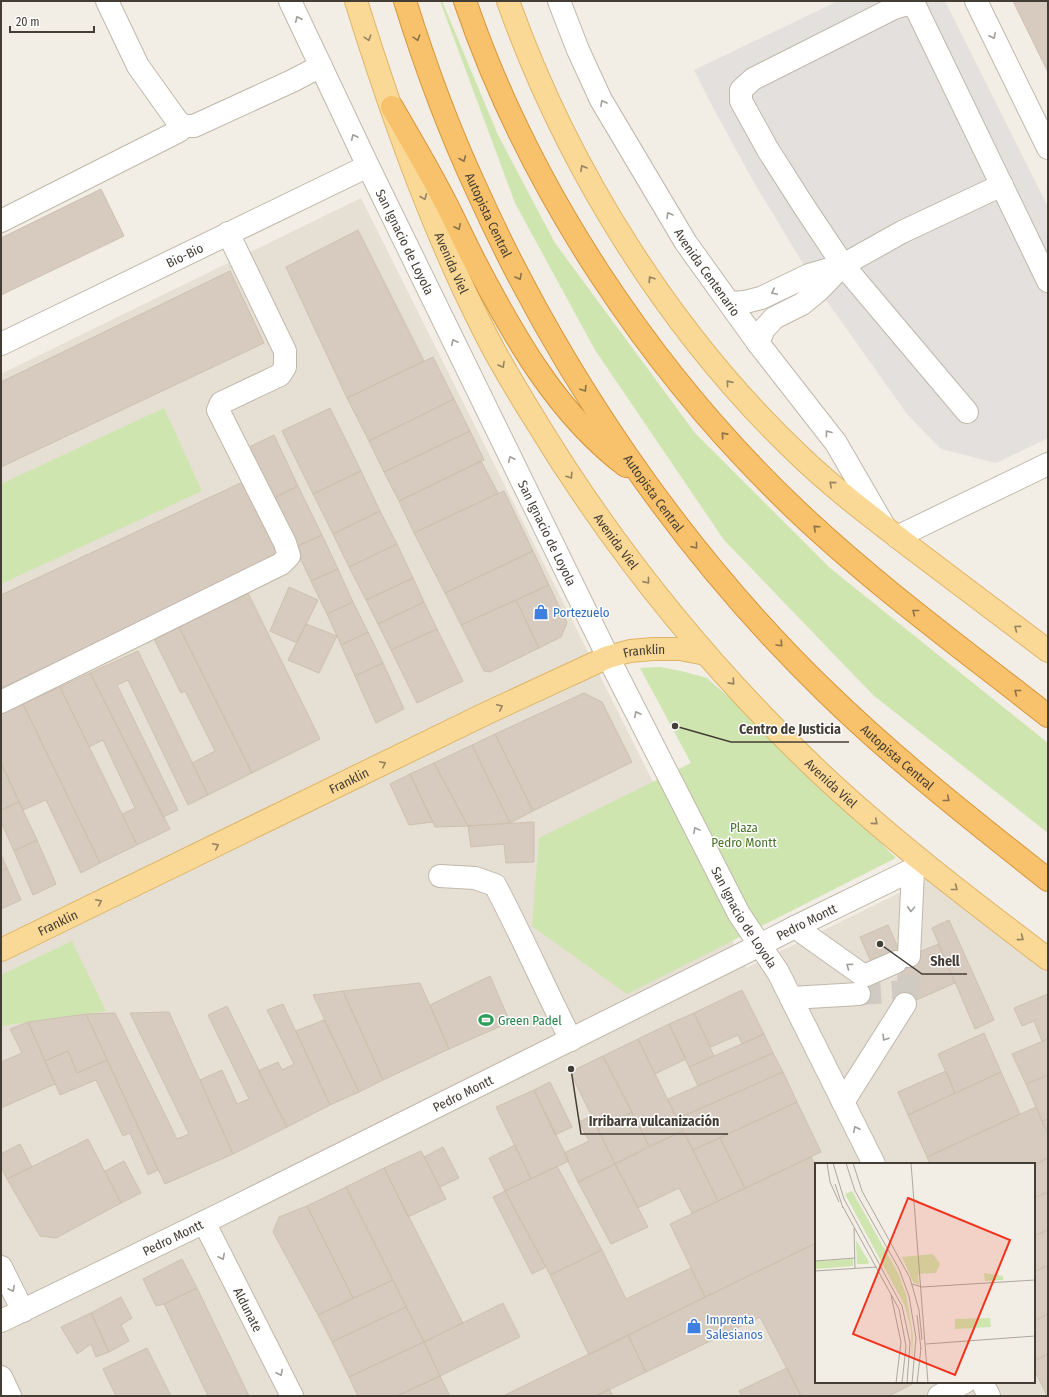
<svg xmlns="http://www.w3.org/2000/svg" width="1049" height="1397" font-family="'Fira Sans Condensed',sans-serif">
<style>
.residential{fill:#e6dfd3;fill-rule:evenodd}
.green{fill:#cfe5af}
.parking{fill:#e3e0dd}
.building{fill:#d6cbbe;stroke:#cdc0af}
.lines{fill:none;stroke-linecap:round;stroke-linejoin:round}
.minor-tunnel{stroke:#cfcac2;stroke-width:22;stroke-dasharray:22 11;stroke-linecap:butt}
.minor-casing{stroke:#c0b8ab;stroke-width:24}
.major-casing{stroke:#deb567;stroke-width:24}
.highway-casing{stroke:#d6963b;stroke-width:24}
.minor{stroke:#fff;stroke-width:22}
.major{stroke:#fad996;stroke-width:22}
.highway{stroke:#f7c26b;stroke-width:22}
.oneway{stroke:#a29e9a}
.oneway2{stroke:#968361}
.oneway3{stroke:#8c724b}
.labels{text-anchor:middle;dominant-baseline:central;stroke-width:3;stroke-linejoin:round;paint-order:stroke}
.street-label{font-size:13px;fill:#443d35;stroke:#fff}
.shop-label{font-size:13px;fill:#366cbe;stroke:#fff;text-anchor:start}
.park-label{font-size:13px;fill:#49732b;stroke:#fff}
.leisure-label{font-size:13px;fill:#27864d;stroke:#fff;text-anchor:start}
.inset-road{fill:none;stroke:#aca79f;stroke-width:1}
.view{fill:#f0341e;fill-opacity:0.15;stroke:#f0341e;stroke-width:2}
.inset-edge{fill:none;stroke:#443d35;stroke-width:2}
.leader{fill:none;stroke:#443d35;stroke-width:1.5}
.callout-dot{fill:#443d35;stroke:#fff;stroke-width:1.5}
.callout-label{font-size:14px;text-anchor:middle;font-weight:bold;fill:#443d35;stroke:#fff;stroke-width:3;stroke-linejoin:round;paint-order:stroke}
</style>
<rect width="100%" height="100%" fill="#f2ede5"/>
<path class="residential" d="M 361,198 L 746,968 L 934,876 L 1048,969 L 1048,1396 L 1,1396 L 1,374 ZM 816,1164 L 1034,1164 L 1034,1382 L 816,1382 Z"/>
<path class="green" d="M 440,1 L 442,1 L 498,135 L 555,243 L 695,433 L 830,568 L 1048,743 L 1048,833 L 873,695 L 724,540 L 595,350 L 515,203 Z
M 164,408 L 202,491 L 1,584 L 1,484 Z
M 660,667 L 681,671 L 707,678 L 772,736 L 896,858 L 627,994 L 532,926 L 539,838 L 691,763 L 640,668 Z
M 72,941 L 106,1011 L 1,1026 L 1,975 Z"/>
<path class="parking" d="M 838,1 L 945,1 L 1048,207 L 1048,438 L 996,463 L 941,449 L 907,414 L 819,290 L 752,179 L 709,100 L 694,70 Z"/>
<path class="building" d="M 1013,1 L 1048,1 L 1048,72 Z
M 101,189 L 124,236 L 1,295 L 1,238 Z
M 358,230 L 424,361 L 347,398 L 286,267 Z
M 230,271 L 264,343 L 1,467 L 1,382 Z
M 433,357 L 454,399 L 369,441 L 347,398 Z
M 454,399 L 470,431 L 384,472 L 369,441 Z
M 330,408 L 361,471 L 313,494 L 282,431 Z
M 470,431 L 484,460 L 399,501 L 384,472 Z
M 274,435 L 298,486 L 272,499 L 247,448 Z
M 481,461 L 498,493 L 414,533 L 399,501 Z
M 361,471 L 380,511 L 333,534 L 313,494 Z
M 247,480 L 281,558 L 1,688 L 1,595 Z
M 298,486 L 322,535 L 295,547 L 272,499 Z
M 504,491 L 533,551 L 445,593 L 414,533 Z
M 380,511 L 397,544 L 349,567 L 333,534 Z
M 322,535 L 338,569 L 311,581 L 295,547 Z
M 397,544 L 413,578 L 366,600 L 349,567 Z
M 533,551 L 549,585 L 461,625 L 445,593 Z
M 338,569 L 353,602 L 327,614 L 311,581 Z
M 413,578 L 424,602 L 378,624 L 366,600 Z
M 549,585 L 567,623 L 561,637 L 539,648 L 516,600 Z
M 289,587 L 318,600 L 297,643 L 270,631 Z
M 248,593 L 320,739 L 252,773 L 179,627 Z
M 516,600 L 539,648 L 490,672 L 484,671 L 461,625 Z
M 353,602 L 368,632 L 341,645 L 327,614 Z
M 424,602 L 437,629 L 391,650 L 378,624 Z
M 306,624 L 337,636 L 319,673 L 288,660 Z
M 179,627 L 252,773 L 208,795 L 192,763 L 215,751 L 185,691 L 181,693 L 154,639 Z
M 437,629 L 463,681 L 417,703 L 391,650 Z
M 368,632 L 383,663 L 355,676 L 341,645 Z
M 138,651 L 208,795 L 188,805 L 128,680 L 117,685 L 178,810 L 163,817 L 90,673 Z
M 383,663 L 404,709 L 376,723 L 355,676 Z
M 90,673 L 170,829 L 137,845 L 122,814 L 135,808 L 103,740 L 89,747 L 60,687 Z
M 60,687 L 137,845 L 100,863 L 23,704 Z
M 584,693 L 602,702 L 632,762 L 533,811 L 495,734 Z
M 23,704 L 100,863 L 81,873 L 46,800 L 23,810 L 1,762 L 1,713 Z
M 495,734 L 533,811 L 510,823 L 472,745 Z
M 472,745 L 510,823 L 468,826 L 434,763 Z
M 434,763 L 468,826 L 435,827 L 410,774 Z
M 1,764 L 19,802 L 1,810 Z
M 410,774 L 433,822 L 409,825 L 390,784 Z
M 19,802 L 37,840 L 14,851 L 1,822 L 1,810 Z
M 534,822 L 534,862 L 506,863 L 504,844 L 471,847 L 468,826 Z
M 37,840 L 56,884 L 33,895 L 14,851 Z
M 1,855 L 7,868 L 1,871 Z
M 7,868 L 21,900 L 1,909 L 1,871 Z
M 949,920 L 994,1020 L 975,1029 L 932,928 Z
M 888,925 L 900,952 L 872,964 L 860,937 Z
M 938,944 L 955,983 L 914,1001 L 896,962 Z
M 490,976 L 510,1022 L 449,1049 L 430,1005 Z
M 420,983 L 449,1049 L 383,1080 L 343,991 Z
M 742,990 L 764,1034 L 742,1044 L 738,1035 L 711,1047 L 694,1013 Z
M 343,991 L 383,1080 L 359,1092 L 313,995 Z
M 1048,994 L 1048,1039 L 1042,1041 L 1034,1021 L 1022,1026 L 1014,1008 Z
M 283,1004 L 330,1105 L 287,1127 L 258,1071 L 278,1062 L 282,1070 L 294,1064 L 267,1010 Z
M 227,1006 L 287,1127 L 233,1154 L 200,1080 L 222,1070 L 237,1104 L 249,1099 L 208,1015 Z
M 169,1012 L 233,1154 L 165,1184 L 86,1014 L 115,1013 L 177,1139 L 189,1134 L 130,1013 Z
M 694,1013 L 714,1056 L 689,1067 L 669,1024 Z
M 86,1014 L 107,1060 L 77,1073 L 68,1051 L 45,1061 L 28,1022 Z
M 324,1020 L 359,1092 L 330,1105 L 296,1031 Z
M 28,1022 L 55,1084 L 1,1108 L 1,1062 L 22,1053 L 10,1029 Z
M 669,1024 L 686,1059 L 655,1074 L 638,1039 Z
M 984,1033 L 1001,1072 L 955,1093 L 938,1054 Z
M 764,1034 L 773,1053 L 698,1086 L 689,1067 Z
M 638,1039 L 683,1131 L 649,1146 L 603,1056 Z
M 1048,1039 L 1048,1075 L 1026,1084 L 1012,1054 Z
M 68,1051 L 77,1073 L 107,1060 L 158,1170 L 148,1175 L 130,1133 L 123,1136 L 96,1080 L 60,1095 L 45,1061 Z
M 773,1053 L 783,1072 L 677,1119 L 668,1099 Z
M 603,1056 L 632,1112 L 598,1129 L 570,1072 Z
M 946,1071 L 955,1093 L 908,1115 L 898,1092 Z
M 783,1072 L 797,1102 L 693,1150 L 677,1119 Z
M 1001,1072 L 1020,1114 L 927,1157 L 908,1115 Z
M 1048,1075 L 1048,1119 L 1042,1121 L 1026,1084 Z
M 550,1082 L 572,1127 L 555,1135 L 534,1090 Z
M 534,1090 L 569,1161 L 531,1179 L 496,1107 Z
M 797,1102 L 821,1152 L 745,1188 L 720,1138 Z
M 1036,1107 L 1048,1134 L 1048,1158 L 1034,1165 L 930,1164 L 927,1157 Z
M 632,1112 L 649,1146 L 615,1164 L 598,1129 Z
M 591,1116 L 615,1164 L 578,1182 L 564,1153 L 589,1141 L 579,1122 Z
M 1048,1119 L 1048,1134 L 1042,1121 Z
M 683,1131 L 718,1201 L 692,1213 L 679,1188 L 638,1208 L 615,1164 Z
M 720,1138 L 745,1188 L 718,1201 L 693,1150 Z
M 88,1139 L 121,1203 L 56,1238 L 40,1236 L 7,1179 Z
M 20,1144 L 32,1167 L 7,1179 L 1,1167 L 1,1154 Z
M 515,1145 L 531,1179 L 505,1191 L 489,1158 Z
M 443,1147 L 459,1178 L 440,1187 L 424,1157 Z
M 421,1151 L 446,1199 L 408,1217 L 384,1168 Z
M 811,1157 L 816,1166 L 816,1243 L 705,1297 L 670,1224 Z
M 1048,1158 L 1048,1192 L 1034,1198 L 1034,1165 Z
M 124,1161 L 141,1193 L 121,1203 L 105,1171 Z
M 615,1164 L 648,1227 L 611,1244 L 578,1182 Z
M 557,1166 L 602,1250 L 550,1275 L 505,1191 Z
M 384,1168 L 463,1323 L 424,1342 L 346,1187 Z
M 346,1187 L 393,1280 L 353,1298 L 307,1206 Z
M 505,1191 L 546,1267 L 532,1274 L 493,1197 Z
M 1048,1192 L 1048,1230 L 1034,1236 L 1034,1198 Z
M 307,1206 L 353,1298 L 318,1315 L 273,1232 L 279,1217 Z
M 1048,1230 L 1048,1265 L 1034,1272 L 1034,1236 Z
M 816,1243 L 816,1382 L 916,1382 L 889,1396 L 801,1396 L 760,1317 L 646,1372 L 628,1335 Z
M 602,1250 L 626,1299 L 691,1268 L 705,1297 L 589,1355 L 550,1275 Z
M 182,1259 L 197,1288 L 164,1304 L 156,1306 L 143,1279 Z
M 1048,1265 L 1048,1314 L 1034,1321 L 1034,1272 Z
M 393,1280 L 406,1307 L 332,1342 L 318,1315 Z
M 197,1288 L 249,1396 L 208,1396 L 164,1304 Z
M 121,1297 L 132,1318 L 121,1325 L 129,1341 L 109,1352 L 91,1313 Z
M 503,1303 L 520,1337 L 440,1376 L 424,1342 Z
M 406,1307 L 424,1342 L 349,1377 L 332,1342 Z
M 91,1313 L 109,1352 L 96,1357 L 91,1344 L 77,1354 L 61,1327 Z
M 1048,1314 L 1048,1354 L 1037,1360 L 1034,1353 L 1034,1321 Z
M 628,1335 L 646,1372 L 596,1396 L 503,1396 Z
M 424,1342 L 440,1376 L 397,1396 L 358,1396 L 349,1377 Z
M 147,1348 L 171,1396 L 116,1396 L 103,1369 Z
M 1048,1354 L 1048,1394 L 1047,1395 L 1034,1370 L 1034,1361 Z
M 787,1368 L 801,1396 L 742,1396 L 739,1391 Z
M 440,1376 L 450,1396 L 397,1396 Z
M 609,1389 L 613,1396 L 596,1396 Z"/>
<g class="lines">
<path class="minor-tunnel" d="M 896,962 L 909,956 L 908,991 L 905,1004
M 859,994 L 908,991"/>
<g class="minor-casing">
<g id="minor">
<path d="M 107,1 L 138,66 L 178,122 L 185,126 L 194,126 L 292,81 L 321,66"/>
<path id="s1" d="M 290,1 L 368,166 L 608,657 L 739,914 L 778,972 L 874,1164"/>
<path id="s2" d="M 559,1 L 578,50 L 601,100 L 686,243 L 758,343 L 836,443 L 884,526"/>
<path d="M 976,1 L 1048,148"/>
<path d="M 1,221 L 179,131 L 185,126"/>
<path d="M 843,265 L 805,208 L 768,150 L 741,101 L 741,90 L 753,79 L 894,8 L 907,4 L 916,8 L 1048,281"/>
<path d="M 730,303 L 745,302 L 761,298 L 809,275 L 843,265"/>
<path d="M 758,343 L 764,329 L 774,318 L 802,304 L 819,290 L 842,266"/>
<path id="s3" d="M 1,344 L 368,166"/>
<path d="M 967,412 L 843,265 L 902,232 L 1002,185"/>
<path d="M 897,537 L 1048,464"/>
<path d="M 1,702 L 281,564 L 289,556 L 285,543 L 218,410 L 221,403 L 280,375 L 285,367 L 285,351 L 228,233"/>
<path d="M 440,876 L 475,878 L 495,885 C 522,936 545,989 571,1040"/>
<path d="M 795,927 L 864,976 L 896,962"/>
<path d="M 909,956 L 913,870"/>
<path d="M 791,998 L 859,994"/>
<path d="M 843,1102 L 905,1004"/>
<path id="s4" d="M 204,1222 L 292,1396"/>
<path d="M 1,1267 L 23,1311"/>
<path id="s5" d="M 1,1321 L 225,1212 L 760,945 L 795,927 L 924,864"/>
<path d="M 1,1377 L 10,1396"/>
<path d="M 982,1382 L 989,1396"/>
<path d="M 939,1396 L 965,1382"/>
</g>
</g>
<g class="major-casing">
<g id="major">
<path id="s6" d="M 356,1 C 391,113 430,224 483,329 C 498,359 516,389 534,418 C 612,547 709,667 818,771 C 890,839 969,899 1048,959"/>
<path d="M 508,1 C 568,170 672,336 803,459 C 839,493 878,522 917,552 C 961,585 1004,618 1048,651"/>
<path id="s7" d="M 1,950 L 487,713 L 608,657 L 630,651 L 653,649 L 680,649 L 706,654"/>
</g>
</g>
<g class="highway-casing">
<g id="highway">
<path id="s8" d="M 405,1 C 425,65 448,128 476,188 C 559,373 681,552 827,693 C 896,760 972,820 1048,880"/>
<path d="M 465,1 C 530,191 651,372 796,510 C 875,585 963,649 1048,716"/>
<path d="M 392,107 C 408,135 425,163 440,192 C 452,214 462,237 474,260 C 513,335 557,414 626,466"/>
</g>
</g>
<use href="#minor" class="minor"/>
<use href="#major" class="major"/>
<use href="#highway" class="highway"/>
</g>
<defs><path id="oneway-chevron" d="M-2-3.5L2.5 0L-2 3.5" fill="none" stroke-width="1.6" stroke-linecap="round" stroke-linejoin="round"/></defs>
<g class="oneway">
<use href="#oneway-chevron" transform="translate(298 19) rotate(-115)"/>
<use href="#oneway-chevron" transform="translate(993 36) rotate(64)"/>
<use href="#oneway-chevron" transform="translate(603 103) rotate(-119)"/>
<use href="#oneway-chevron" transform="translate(354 137) rotate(-115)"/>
<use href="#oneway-chevron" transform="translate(669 215) rotate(-121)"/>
<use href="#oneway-chevron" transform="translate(774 292) rotate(155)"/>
<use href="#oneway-chevron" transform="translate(454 342) rotate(-116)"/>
<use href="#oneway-chevron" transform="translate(828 433) rotate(-127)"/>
<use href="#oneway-chevron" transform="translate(511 459) rotate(-116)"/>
<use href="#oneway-chevron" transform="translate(637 714) rotate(-117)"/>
<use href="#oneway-chevron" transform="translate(696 830) rotate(-118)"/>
<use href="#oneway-chevron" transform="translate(911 909) rotate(93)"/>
<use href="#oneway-chevron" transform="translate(849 966) rotate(-144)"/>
<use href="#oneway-chevron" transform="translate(885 1038) rotate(123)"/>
<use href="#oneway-chevron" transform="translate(856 1129) rotate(-116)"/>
<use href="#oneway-chevron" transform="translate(222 1257) rotate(63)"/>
<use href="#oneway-chevron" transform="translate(12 1289) rotate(63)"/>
<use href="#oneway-chevron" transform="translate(280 1373) rotate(63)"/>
</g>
<g class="oneway2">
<use href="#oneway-chevron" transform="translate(368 38) rotate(73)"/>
<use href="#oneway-chevron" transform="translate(583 168) rotate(-119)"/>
<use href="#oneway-chevron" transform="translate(424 197) rotate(68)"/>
<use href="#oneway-chevron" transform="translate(651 279) rotate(-124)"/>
<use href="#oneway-chevron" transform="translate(502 365) rotate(61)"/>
<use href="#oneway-chevron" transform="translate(729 383) rotate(-129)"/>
<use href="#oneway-chevron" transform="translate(570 476) rotate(56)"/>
<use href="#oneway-chevron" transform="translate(832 484) rotate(-139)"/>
<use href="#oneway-chevron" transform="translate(647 581) rotate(51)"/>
<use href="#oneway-chevron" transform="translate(1017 628) rotate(-143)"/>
<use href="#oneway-chevron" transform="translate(732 682) rotate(48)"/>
<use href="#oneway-chevron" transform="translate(500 707) rotate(-25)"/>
<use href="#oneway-chevron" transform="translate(383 764) rotate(-26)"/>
<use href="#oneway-chevron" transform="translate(875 822) rotate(40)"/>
<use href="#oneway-chevron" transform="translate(216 846) rotate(-26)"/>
<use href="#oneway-chevron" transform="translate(955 888) rotate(38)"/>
<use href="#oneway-chevron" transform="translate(99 902) rotate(-26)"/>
<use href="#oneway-chevron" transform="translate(1021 938) rotate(37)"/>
</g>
<g class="oneway3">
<use href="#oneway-chevron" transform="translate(417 38) rotate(72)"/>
<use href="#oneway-chevron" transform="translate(463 159) rotate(67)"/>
<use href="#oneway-chevron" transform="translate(458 227) rotate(64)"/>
<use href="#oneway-chevron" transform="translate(519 277) rotate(61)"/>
<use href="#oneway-chevron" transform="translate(584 389) rotate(58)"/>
<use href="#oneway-chevron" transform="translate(724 435) rotate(-132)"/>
<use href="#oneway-chevron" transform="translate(816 528) rotate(-138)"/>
<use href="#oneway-chevron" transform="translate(695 546) rotate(51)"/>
<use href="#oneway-chevron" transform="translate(915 612) rotate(-142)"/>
<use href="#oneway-chevron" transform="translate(780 644) rotate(47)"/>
<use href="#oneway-chevron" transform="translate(1017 692) rotate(-142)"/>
<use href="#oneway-chevron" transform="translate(947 799) rotate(39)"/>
</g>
<defs>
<g id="shop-bare" transform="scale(1.2)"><path d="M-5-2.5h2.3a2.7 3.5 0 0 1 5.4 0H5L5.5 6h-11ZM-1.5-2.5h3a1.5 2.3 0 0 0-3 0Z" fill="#3f7fe0" stroke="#fff" stroke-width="2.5" paint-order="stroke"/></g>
<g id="stadium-bare" transform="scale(1.2)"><path d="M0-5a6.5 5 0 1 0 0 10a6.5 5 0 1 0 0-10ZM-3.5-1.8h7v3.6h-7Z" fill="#2e9e5b" stroke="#fff" stroke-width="2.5" paint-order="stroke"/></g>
</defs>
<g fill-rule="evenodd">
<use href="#shop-bare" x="541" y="612"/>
<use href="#stadium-bare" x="486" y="1020"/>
<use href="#shop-bare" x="694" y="1326"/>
</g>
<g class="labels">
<g class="street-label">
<text stroke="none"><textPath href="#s8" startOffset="230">Autopista Central</textPath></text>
<text stroke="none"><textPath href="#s1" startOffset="267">San Ignacio de Loyola</textPath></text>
<text stroke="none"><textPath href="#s3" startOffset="204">Bio-Bio</textPath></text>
<text stroke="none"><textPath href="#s6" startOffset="279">Avenida Viel</textPath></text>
<text stroke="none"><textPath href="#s2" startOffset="310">Avenida Centenario</textPath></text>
<text stroke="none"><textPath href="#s8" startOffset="554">Autopista Central</textPath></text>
<text stroke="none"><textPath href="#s1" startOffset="591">San Ignacio de Loyola</textPath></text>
<text stroke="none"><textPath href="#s6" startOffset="603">Avenida Viel</textPath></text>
<text stroke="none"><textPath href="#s7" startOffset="711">Franklin</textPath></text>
<text stroke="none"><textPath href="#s8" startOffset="914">Autopista Central</textPath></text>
<text stroke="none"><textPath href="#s7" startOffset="387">Franklin</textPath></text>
<text stroke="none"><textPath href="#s6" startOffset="927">Avenida Viel</textPath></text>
<text stroke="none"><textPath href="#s1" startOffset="1023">San Ignacio de Loyola</textPath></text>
<text stroke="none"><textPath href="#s5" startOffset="899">Pedro Montt</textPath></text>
<text stroke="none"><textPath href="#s7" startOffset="63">Franklin</textPath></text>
<text stroke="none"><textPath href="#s5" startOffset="515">Pedro Montt</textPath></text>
<text stroke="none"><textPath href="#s5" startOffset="191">Pedro Montt</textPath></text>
<text stroke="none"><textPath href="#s4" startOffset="98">Aldunate</textPath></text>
</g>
<g class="shop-label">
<text x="553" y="612">Portezuelo</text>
<text x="706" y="1319">Imprenta<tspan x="706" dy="15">Salesianos</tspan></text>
</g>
<g class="park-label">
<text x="744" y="827">Plaza<tspan x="744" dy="15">Pedro Montt</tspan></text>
</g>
<g class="leisure-label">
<text x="498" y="1020">Green Padel</text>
</g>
</g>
<g transform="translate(815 1163)">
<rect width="220" height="220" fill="#f2ede5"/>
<path d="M 37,28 L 83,110 L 91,131 L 98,172 L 97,201 L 96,167 L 90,143 L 30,31 ZM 41,77 L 54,99 L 53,101 L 42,101 ZM 118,91 L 125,101 L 121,110 L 103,111 L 104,122 L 98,119 L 87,94 ZM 38,96 L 38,103 L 0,106 L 0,98 ZM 169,110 L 188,113 L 188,117 L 170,118 ZM 175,155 L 176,164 L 140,166 L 140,156 Z" fill="#cfe5af"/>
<path class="inset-road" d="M 12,0 L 15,19 L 24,39M 18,0 L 29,36 L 87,143 L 95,180 L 92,220M 31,0 L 40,28 L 84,106 L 94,133 L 101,175 L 97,220M 38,0 L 47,28 L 95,115 L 104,147 L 107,177M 96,0 L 113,220M 20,21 L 28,45M 28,44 L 84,146 L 91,183 L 87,220M 39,65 L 40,105M 0,98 L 40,95M 0,108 L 62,104M 97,121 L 107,124 L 220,117M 76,132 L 86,179 L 81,220M 102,152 L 106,186M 111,181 L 220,173M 102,220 L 106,185"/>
<path class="view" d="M 93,35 L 195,77 L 140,212 L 38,171 Z"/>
<rect width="220" height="220" class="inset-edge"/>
</g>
<path class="leader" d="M675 726L731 742H849M880 944L922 974H967M571 1069L581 1134H728"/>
<g class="callout-dot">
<circle cx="675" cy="726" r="4"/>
<circle cx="880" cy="944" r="4"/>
<circle cx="571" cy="1069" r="4"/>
</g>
<g class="callout-label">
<text x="790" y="734">Centro de Justicia</text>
<text x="945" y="966">Shell</text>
<text x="654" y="1126">Irribarra vulcanización</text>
</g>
<rect width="1049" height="1397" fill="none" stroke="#443d35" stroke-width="4"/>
<path d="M10 26v6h84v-6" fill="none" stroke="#443d35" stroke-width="2"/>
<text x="16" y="26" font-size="12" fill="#443d35" stroke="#ffffff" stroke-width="3" paint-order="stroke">20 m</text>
</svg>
